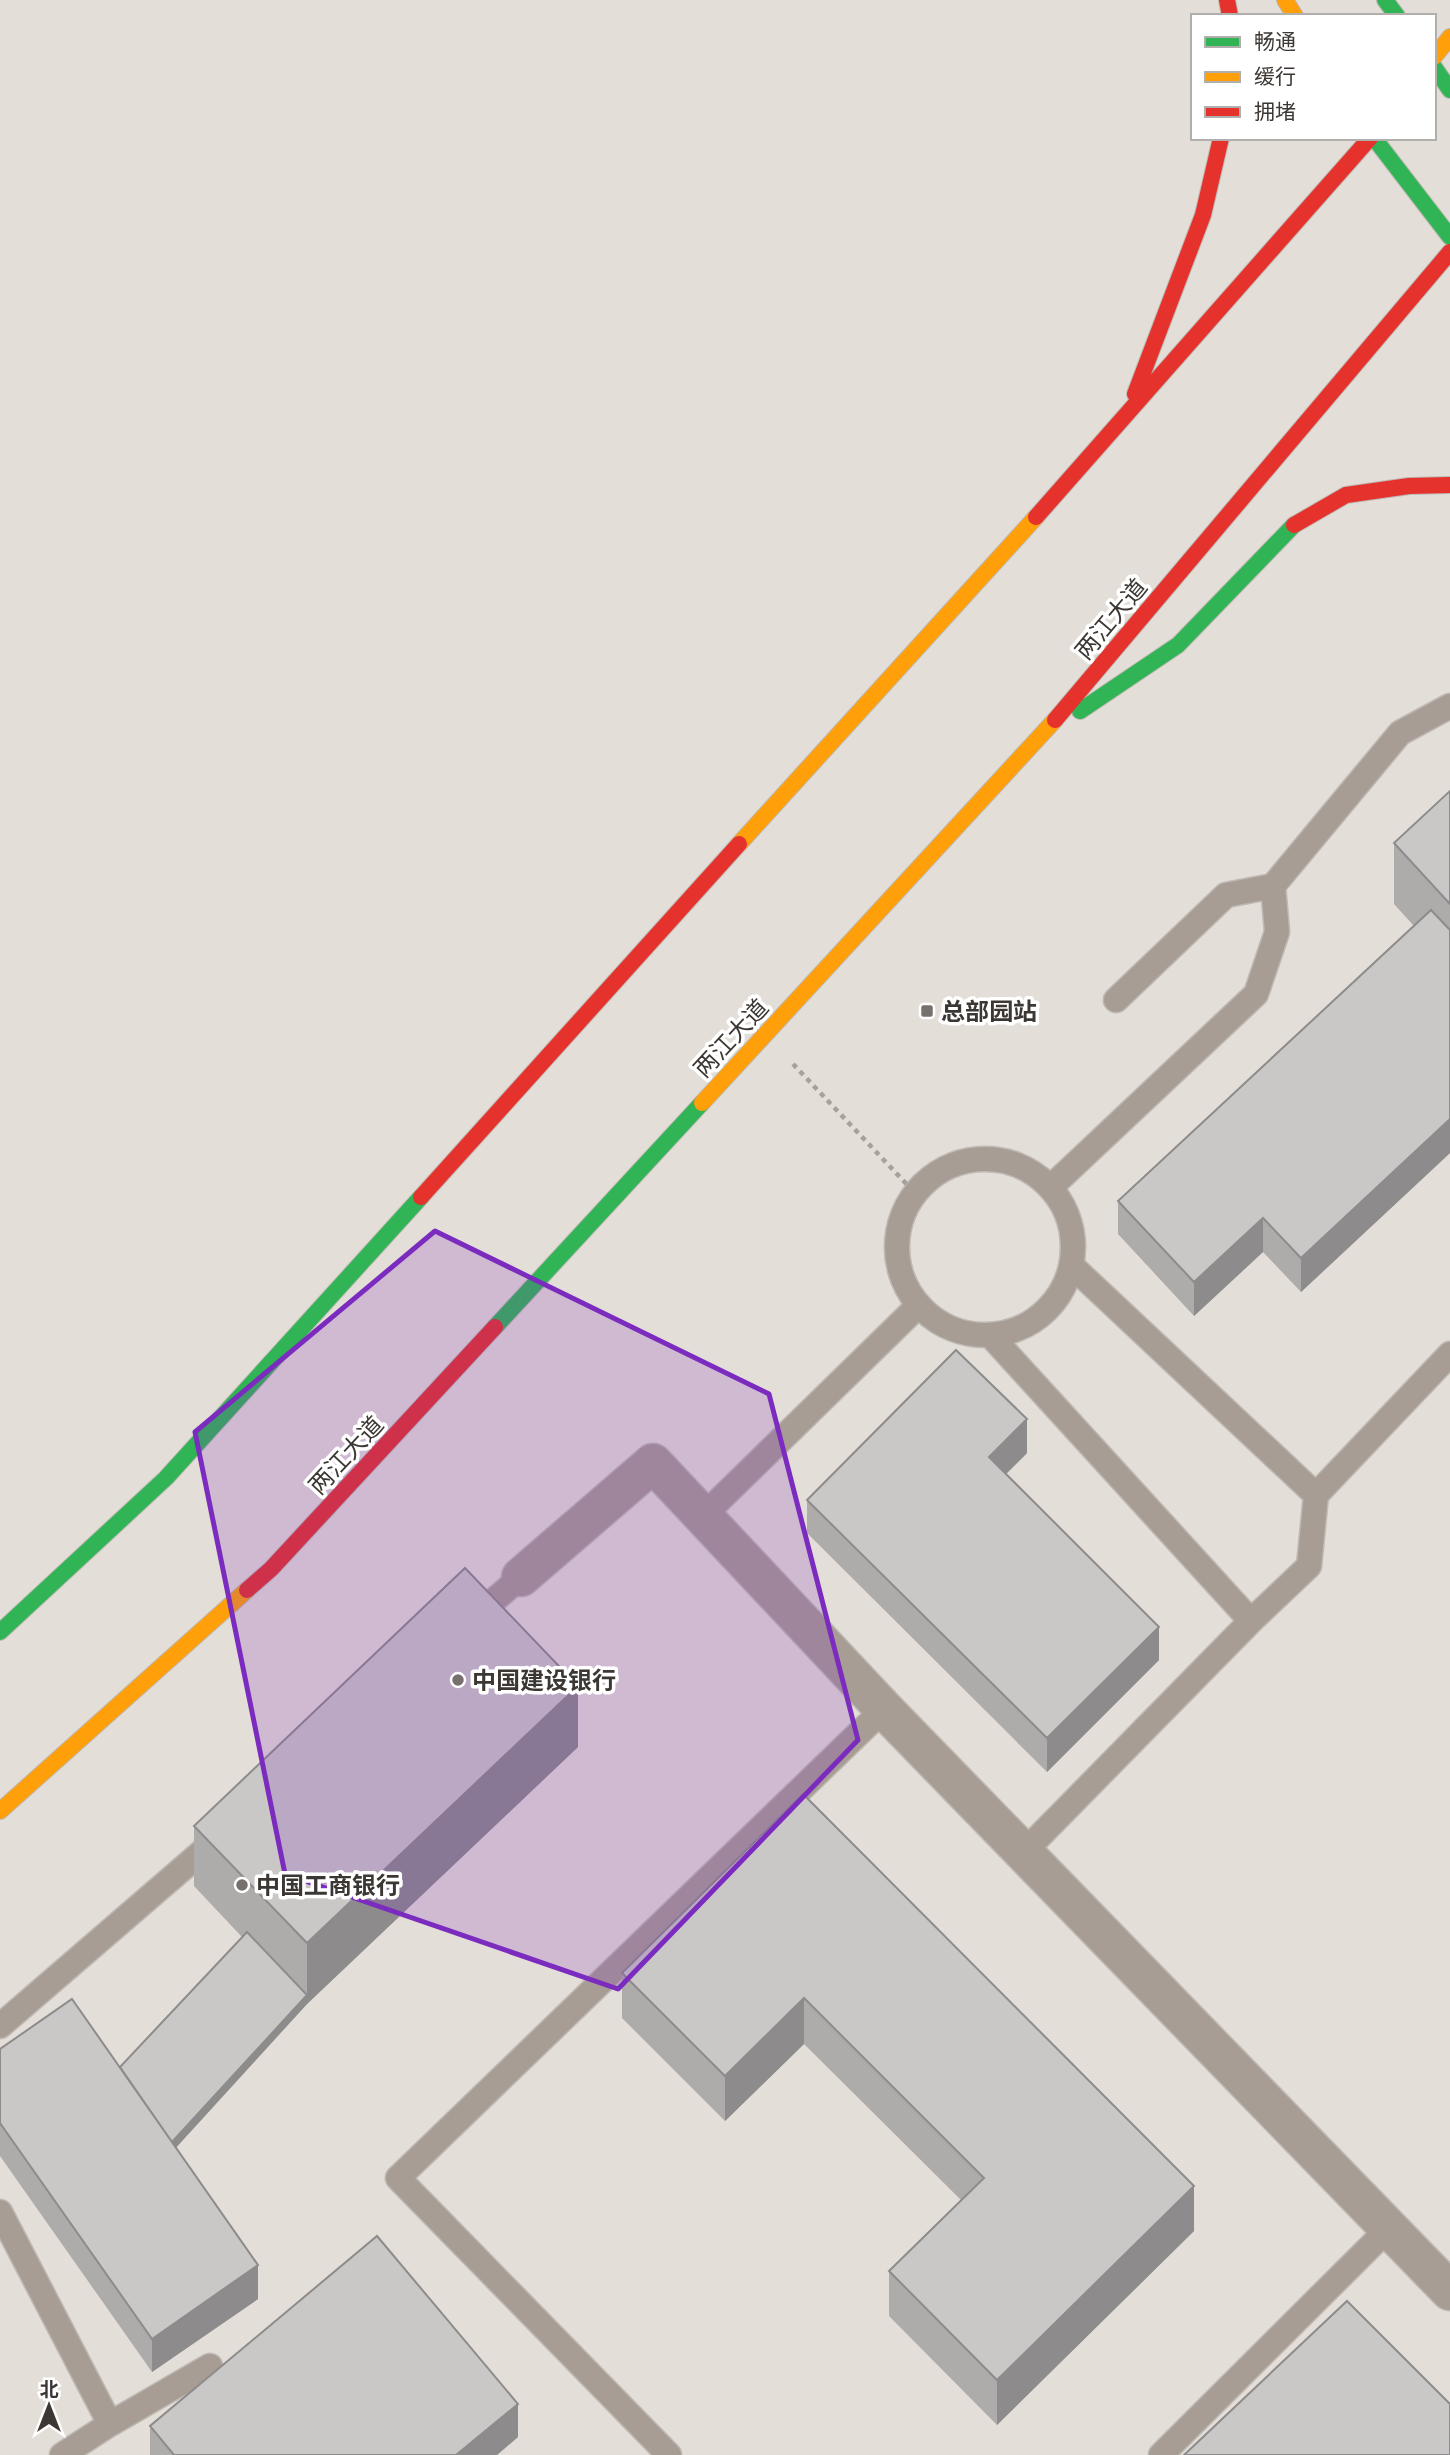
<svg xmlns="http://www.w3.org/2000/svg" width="1450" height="2455" font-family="'DM Sans','Noto Sans SC',sans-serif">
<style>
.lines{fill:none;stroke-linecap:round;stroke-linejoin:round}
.lane-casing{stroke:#beb9b4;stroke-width:27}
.street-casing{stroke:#beb9b4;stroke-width:41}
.fast-casing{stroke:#beb9b4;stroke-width:18}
.slow-casing{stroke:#beb9b4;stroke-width:18}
.jam-casing{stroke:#beb9b4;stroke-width:18}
.path{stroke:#a8a099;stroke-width:4.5;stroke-dasharray:5 5;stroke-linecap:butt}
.lane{stroke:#a89d94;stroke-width:24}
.street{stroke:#a89d94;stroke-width:38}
.fast{stroke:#30b455;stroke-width:16}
.slow{stroke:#ff9f0a;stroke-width:16}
.jam{stroke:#e5322d;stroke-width:16}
.wall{fill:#aeabab}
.shaded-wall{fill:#8d8b8b}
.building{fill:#cac7c7;stroke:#8d8b8b;stroke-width:2}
.marked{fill:#7b2cbf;fill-opacity:0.2;stroke:#7b2cbf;stroke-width:5;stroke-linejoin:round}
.poi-dot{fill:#77716d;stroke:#fff;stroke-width:2.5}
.labels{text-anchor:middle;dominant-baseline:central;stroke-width:7;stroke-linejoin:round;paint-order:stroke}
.street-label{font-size:24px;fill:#3c3733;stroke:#fff}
.poi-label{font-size:24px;font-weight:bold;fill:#3c3733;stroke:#fff;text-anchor:start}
</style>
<rect width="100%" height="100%" fill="#e4ded8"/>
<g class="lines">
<g class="lane-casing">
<path id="lane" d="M 1116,1000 L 1226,895 L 1273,886 L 1400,733 L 1450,706
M897 1247a88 88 0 1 1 176 0a88 88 0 1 1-176 0Z
M 1051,1187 L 1256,994 L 1277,932 L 1273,886
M 1072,1266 L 1316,1495
M 990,1335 L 1251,1621
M 703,1516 L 919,1305
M 471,1620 L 521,1577
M 1023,1853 L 1251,1621 L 1309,1566 L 1316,1495 L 1450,1354
M 0,2026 L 218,1838
M 0,2212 L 110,2424 L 62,2455
M 110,2424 L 210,2366
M 669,2455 L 398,2178 L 884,1709
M 1161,2455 L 1389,2228"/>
</g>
<g class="street-casing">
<path id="street" d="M 521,1577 L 653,1463 L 884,1709 L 1450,2291"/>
</g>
<g class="fast-casing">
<path id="fast" d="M 1385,0 L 1397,16
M 1434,67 L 1450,90
M 1374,138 L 1450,237
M 1080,711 L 1178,645 L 1294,525
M 495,1327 L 702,1103
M 0,1632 L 166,1478 L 421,1197"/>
</g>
<g class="slow-casing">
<path id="slow" d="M 1285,0 L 1295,16
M 1434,57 L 1450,37
M 739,844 L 1036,517
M 702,1103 L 1055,720
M 0,1811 L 247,1590"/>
</g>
<g class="jam-casing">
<path id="jam" d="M 1227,0 L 1230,16
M 1135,394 L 1203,215 L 1221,138
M 1036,517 L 1370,138
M 1294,525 L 1346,495 L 1409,486 L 1450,485
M 1055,720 L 1450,252
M 421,1197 L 739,844
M 247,1590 L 271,1569 L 495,1327"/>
</g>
<path class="path" d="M 793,1064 L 915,1193"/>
<use href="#lane" class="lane"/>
<use href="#street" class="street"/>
<use href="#fast" class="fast"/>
<use href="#slow" class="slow"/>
<use href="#jam" class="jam"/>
</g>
<path class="wall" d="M 1450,791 L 1450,1153 L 1301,1292 L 1263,1252 L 1194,1316 L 1118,1234 L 1118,1201 L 1414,926 L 1394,904 L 1394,843 Z
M 1027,1453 L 1006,1474 L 1159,1660 L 1047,1772 L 807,1533 L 807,1500 Z
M 578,1747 L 307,2004 L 176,2147 L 258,2299 L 152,2372 L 0,2156 L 0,2049 L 120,2067 L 242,1937 L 194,1886 L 194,1826 Z
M 803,1794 L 1194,2231 L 997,2425 L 889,2316 L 889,2271 L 961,2200 L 804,2044 L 725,2121 L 622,2018 L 622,1973 Z
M 150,2426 L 518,2437 L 497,2455 L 150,2455 Z"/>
<path class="shaded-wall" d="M 1450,1119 L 1450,1153 L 1301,1292 L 1301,1258 Z
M 1263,1218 L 1263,1252 L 1194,1316 L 1194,1282 Z
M 1027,1419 L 1027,1453 L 989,1491 L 989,1457 Z
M 1159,1627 L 1159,1660 L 1047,1772 L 1047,1738 Z
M 578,1686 L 578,1747 L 307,2004 L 163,2162 L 163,2153 L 307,1995 L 307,1943 Z
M 804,1998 L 804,2044 L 725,2121 L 725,2076 Z
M 1194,2186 L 1194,2231 L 997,2425 L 997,2380 Z
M 258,2265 L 258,2299 L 152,2372 L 152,2339 Z
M 518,2404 L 518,2437 L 497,2455 L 456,2455 Z"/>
<path class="building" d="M 1450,791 L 1450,904 L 1394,843 Z
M 1431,910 L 1450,930 L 1450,1119 L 1301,1258 L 1263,1218 L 1194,1282 L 1118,1201 Z
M 956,1350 L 1027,1419 L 989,1457 L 1159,1627 L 1047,1738 L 807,1500 Z
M 465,1568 L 578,1686 L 307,1943 L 194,1826 Z
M 803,1794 L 1194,2186 L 997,2380 L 889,2271 L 984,2178 L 804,1998 L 725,2076 L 622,1973 Z
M 247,1932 L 307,1995 L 172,2142 L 120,2067 Z
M 72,1999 L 258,2265 L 152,2339 L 0,2123 L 0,2049 Z
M 377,2236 L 518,2404 L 456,2455 L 174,2455 L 150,2426 Z
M 1347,2301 L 1450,2404 L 1450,2455 L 1184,2455 Z"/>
<path class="marked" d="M 435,1231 L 769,1394 L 858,1740 L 618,1989 L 285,1874 L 195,1432 Z"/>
<g class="poi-dot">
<rect x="920" y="1004" width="14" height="14" rx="3.5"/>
<circle cx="458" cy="1680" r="7"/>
<circle cx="242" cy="1885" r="7"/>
</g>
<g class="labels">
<g class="street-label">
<text transform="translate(1111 619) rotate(-50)">两江大道</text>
<text transform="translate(731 1038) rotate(-47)">两江大道</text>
<text transform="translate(346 1455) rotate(-47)">两江大道</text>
</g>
<g class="poi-label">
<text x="941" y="1011">总部园站</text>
<text x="472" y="1680">中国建设银行</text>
<text x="256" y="1885">中国工商银行</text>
</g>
</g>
<rect x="1191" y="14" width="245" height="126" fill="#ffffff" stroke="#b1afad" stroke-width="2"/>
<rect x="1205" y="37" width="35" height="10" fill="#30b455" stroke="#b1afad" stroke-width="2"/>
<text x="1254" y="49" font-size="21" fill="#3c3733">畅通</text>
<rect x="1205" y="72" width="35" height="10" fill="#ff9f0a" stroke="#b1afad" stroke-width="2"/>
<text x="1254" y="84" font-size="21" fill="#3c3733">缓行</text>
<rect x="1205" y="107" width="35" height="10" fill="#e5322d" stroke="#b1afad" stroke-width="2"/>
<text x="1254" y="119" font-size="21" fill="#3c3733">拥堵</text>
<g transform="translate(49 2406)" stroke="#ffffff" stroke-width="5" paint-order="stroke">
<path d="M0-5L12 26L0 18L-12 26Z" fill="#3c3733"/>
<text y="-10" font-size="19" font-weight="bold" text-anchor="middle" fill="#3c3733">北</text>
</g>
</svg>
